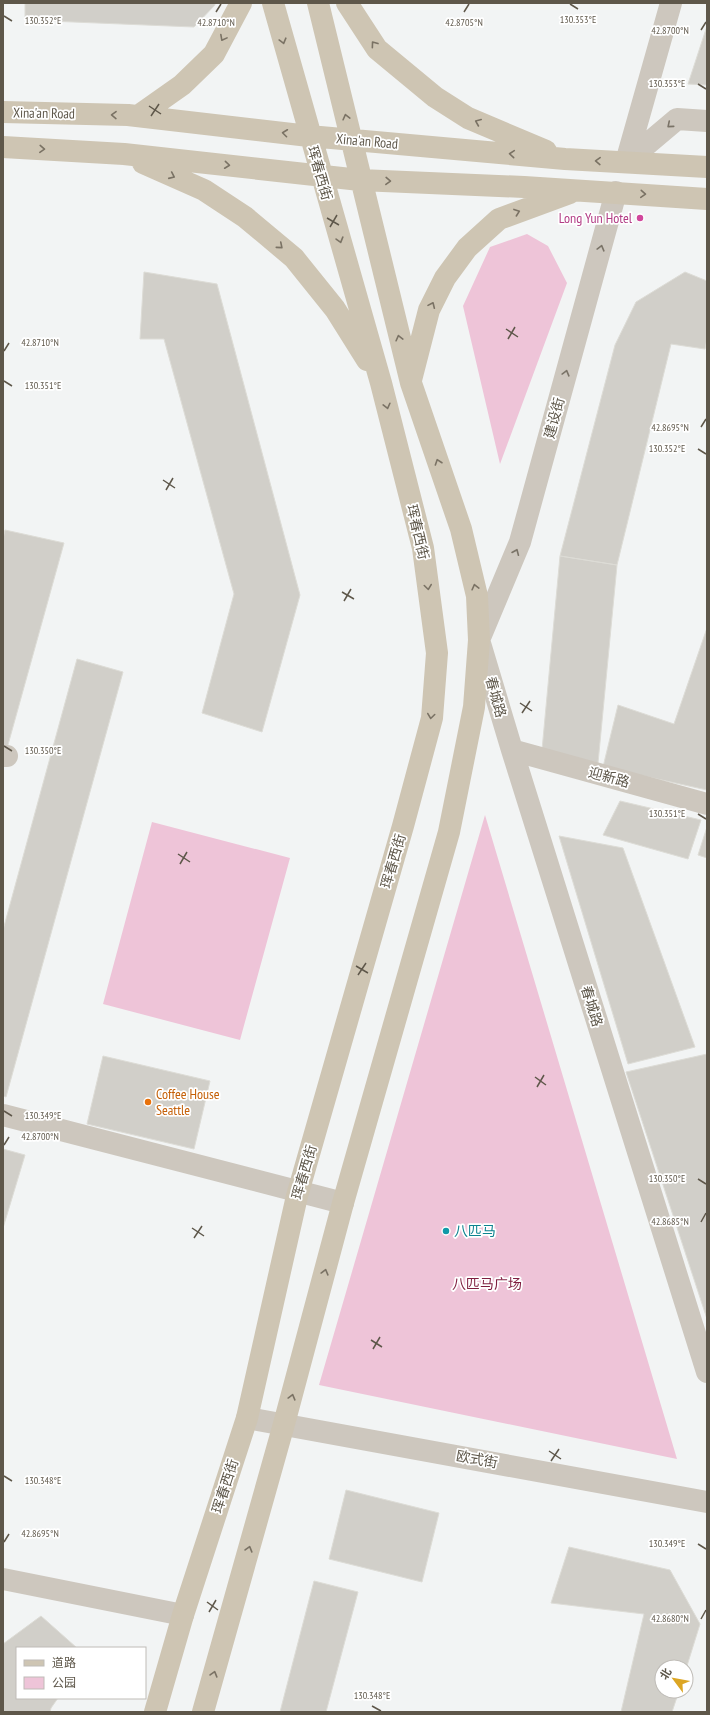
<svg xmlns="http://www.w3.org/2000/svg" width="710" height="1715" font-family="'PT Sans Narrow','Noto Sans SC',sans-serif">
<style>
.green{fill:#eec4d8}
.building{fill:#d1cfc9;stroke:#dddcd6}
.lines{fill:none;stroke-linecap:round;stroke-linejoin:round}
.minor{stroke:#cdc7be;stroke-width:22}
.major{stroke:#cec5b3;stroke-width:22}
.oneway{stroke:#7a7264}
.oneway2{stroke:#7a7367}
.ticks{fill:none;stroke:#5e574a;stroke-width:1.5}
.hotel-dot{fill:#d1479c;stroke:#fff;stroke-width:1.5}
.food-dot{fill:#e8710a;stroke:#fff;stroke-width:1.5}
.culture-dot{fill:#0f9aa8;stroke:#fff;stroke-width:1.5}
.labels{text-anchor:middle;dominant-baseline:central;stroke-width:3.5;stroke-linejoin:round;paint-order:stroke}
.street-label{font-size:14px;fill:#5e574a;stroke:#fff}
.hotel-label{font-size:14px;fill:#b23c85;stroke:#fff;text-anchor:end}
.food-label{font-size:14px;fill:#c56008;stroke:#fff;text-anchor:start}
.culture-label{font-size:14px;fill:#0d838f;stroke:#fff;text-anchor:start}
.park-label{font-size:14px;fill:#7e1d3f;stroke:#fff}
.ticks-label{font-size:10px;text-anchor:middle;fill:#5e574a;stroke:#fff;stroke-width:3.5;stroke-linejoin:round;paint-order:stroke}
</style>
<rect width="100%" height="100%" fill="#f2f4f4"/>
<path class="green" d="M 527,234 L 548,246 L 567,283 L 500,464 L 463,306 L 490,247 Z
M 485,815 L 677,1459 L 319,1385 Z
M 152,822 L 290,858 L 240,1040 L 103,1004 Z"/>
<path class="building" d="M 25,3 L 215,3 L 215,5 L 194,27 L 25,20 Z
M 707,26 L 707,85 L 688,84 Z
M 144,272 L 217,284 L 300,595 L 262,732 L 202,713 L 234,594 L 164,339 L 140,339 Z
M 685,272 L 707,281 L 707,339 L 705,349 L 671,344 L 617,565 L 560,556 L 615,345 L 636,302 Z
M 5,530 L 64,543 L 6,752 L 3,751 L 3,539 Z
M 560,556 L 617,565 L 598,763 L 542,750 Z
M 707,628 L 707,790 L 603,767 L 618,705 L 674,724 Z
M 77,659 L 123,672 L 6,1097 L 3,1096 L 3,930 Z
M 620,801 L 701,820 L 688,859 L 603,835 Z
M 707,827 L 707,858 L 698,855 Z
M 559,836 L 623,848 L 695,1047 L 628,1064 Z
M 707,1054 L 707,1319 L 626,1072 Z
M 103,1056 L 210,1081 L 194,1149 L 87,1124 Z
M 3,1149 L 25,1155 L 3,1228 Z
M 346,1490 L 439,1513 L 422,1582 L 329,1559 Z
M 569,1547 L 670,1570 L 700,1624 L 686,1669 L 686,1667 L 662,1667 L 662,1691 L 679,1691 L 672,1712 L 621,1712 L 644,1614 L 551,1603 Z
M 314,1581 L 358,1592 L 326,1712 L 280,1712 Z
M 41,1616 L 77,1648 L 17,1648 L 17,1698 L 58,1698 L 51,1708 L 50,1712 L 3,1712 L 3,1644 Z"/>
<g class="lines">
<path class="minor" d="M 626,162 L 671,3
M 626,162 L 677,119 L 707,121
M 616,192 L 520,542 L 479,640 L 512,750 L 707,1372
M 512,750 L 707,804
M 3,756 L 7,756
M 3,1115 L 343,1203
M 247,1418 L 707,1502
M 3,1579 L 183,1615"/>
<path class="major" d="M 347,3 L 377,49 L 435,97 L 468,118 L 546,151
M 3,112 L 128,115 L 309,136 L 565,159 L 707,167
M 138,116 L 182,85 L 214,54 L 241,3
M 3,147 L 124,154 L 360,180 L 524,187 L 707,199
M 143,163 L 204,190 L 245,217 L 294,258 L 335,309 L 367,360
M 411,380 L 429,310 L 445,278 L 467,248 L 499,219 L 570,193
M 155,1712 L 183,1615 L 247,1418 L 297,1196 L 403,826 L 432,718 L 437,653 L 423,548 L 381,383 L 273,3
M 203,1712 L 284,1424 L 343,1203 L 449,832 L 474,707 L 479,640 L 477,596 L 461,529 L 411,383 L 318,3"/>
</g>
<defs><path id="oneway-chevron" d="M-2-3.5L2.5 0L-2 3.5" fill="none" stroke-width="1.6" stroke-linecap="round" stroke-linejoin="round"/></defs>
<g class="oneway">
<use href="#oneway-chevron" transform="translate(223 38) rotate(118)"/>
<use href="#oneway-chevron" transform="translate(283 41) rotate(75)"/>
<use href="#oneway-chevron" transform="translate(374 44) rotate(-126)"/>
<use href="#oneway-chevron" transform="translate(114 115) rotate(-179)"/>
<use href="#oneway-chevron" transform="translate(346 117) rotate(-104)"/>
<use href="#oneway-chevron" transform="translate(478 122) rotate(-157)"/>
<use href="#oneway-chevron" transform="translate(285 133) rotate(-173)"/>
<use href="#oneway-chevron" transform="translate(42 149) rotate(3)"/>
<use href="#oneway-chevron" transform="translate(512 154) rotate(-175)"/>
<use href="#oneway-chevron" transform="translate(598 161) rotate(-178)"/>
<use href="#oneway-chevron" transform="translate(227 165) rotate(6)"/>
<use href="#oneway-chevron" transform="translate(172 176) rotate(24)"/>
<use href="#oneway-chevron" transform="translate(388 181) rotate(2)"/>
<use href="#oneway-chevron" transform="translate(643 194) rotate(4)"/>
<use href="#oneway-chevron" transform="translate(517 212) rotate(-20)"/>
<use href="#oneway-chevron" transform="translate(340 240) rotate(74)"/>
<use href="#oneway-chevron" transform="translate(280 246) rotate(40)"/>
<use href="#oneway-chevron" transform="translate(432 305) rotate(-66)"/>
<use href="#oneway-chevron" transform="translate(399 338) rotate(-104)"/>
<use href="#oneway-chevron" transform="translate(387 406) rotate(76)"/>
<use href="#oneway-chevron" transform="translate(438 462) rotate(-109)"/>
<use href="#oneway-chevron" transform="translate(428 587) rotate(82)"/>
<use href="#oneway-chevron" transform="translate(475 587) rotate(-104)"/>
<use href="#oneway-chevron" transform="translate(431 716) rotate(98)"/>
<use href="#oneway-chevron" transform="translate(325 1272) rotate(-75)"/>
<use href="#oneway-chevron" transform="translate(292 1397) rotate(-75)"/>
<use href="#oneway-chevron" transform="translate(249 1549) rotate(-74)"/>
<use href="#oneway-chevron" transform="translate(214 1674) rotate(-74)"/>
</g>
<g class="oneway2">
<use href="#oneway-chevron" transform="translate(670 125) rotate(140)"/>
<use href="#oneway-chevron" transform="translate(601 248) rotate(-75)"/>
<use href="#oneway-chevron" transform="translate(566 373) rotate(-75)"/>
<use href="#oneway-chevron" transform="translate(516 552) rotate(-67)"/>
</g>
<path class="ticks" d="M 570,4 L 578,9M 216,12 L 221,4M 464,12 L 469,4M 4,16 L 12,21M 701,30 L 706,22M 698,84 L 706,89M 149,106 L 161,114M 151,116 L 159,104M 327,218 L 339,225M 330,227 L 337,215M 506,329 L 518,337M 508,339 L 515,327M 4,351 L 9,343M 4,381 L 12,386M 701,427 L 706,419M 698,449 L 706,454M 163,480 L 175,488M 166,490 L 173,478M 342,592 L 354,599M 344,601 L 351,589M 520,703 L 532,711M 522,713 L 530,701M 4,746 L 12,751M 698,814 L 706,819M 178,854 L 190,862M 180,864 L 187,852M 356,966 L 368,973M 358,975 L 366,963M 535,1077 L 546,1085M 537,1087 L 544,1075M 4,1111 L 12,1116M 4,1145 L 9,1137M 698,1179 L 706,1184M 701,1222 L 706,1213M 192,1228 L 204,1236M 194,1238 L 202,1226M 371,1340 L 382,1347M 373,1349 L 380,1337M 549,1451 L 561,1459M 551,1461 L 559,1449M 4,1476 L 12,1481M 4,1542 L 9,1534M 698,1544 L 706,1549M 207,1602 L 218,1610M 209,1612 L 216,1600M 701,1619 L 706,1610M 372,1706 L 381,1711"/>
<circle class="hotel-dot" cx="640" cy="218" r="4"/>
<circle class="food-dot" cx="148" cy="1102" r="4"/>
<circle class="culture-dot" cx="446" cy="1231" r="4"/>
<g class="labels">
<g class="street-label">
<text transform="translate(44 113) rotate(1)">Xina'an Road</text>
<text transform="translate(367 141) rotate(5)">Xina'an Road</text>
<text transform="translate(320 173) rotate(74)">珲春西街</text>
<text transform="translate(554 418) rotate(-75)">建设街</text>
<text transform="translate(418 532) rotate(77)">珲春西街</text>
<text transform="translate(496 697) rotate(74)">春城路</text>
<text transform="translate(609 777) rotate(15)">迎新路</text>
<text transform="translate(393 861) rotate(-74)">珲春西街</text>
<text transform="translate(592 1006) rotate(73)">春城路</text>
<text transform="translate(304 1172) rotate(-74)">珲春西街</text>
<text transform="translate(477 1459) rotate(10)">欧式街</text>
<text transform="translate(225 1486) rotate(-72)">珲春西街</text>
</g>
<g class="hotel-label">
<text x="632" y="218">Long Yun Hotel</text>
</g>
<g class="food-label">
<text x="156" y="1094">Coffee House<tspan x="156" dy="16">Seattle</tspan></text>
</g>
<g class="culture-label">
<text x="454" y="1231">八匹马</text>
</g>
<g class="park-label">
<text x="487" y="1284">八匹马广场</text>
</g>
</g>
<g class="ticks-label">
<text x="578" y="23">130.353°E</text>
<text x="43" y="24">130.352°E</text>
<text x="216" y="26">42.8710°N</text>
<text x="464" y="26">42.8705°N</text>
<text x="670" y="34">42.8700°N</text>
<text x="667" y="87">130.353°E</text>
<text x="40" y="346">42.8710°N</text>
<text x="43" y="389">130.351°E</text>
<text x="670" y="431">42.8695°N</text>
<text x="667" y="452">130.352°E</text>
<text x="43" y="754">130.350°E</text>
<text x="667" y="817">130.351°E</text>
<text x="43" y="1119">130.349°E</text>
<text x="40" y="1140">42.8700°N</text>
<text x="667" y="1182">130.350°E</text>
<text x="670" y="1225">42.8685°N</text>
<text x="43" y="1484">130.348°E</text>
<text x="40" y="1537">42.8695°N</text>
<text x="667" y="1547">130.349°E</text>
<text x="670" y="1622">42.8680°N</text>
<text x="372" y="1699">130.348°E</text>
</g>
<rect width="710" height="1715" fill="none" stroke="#5e574a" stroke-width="8"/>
<rect x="16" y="1647" width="130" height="52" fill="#ffffff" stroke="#bfbcb7"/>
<rect x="24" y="1660" width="20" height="6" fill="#cec5b3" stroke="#bfbcb7"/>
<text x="52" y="1667" font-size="12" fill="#5e574a">道路</text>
<rect x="24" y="1677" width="20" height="12" fill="#eec4d8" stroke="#bfbcb7"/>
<text x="52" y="1687" font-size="12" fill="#5e574a">公园</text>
<g transform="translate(674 1679) rotate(302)"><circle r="19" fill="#ffffff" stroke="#bfbcb7"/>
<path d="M0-3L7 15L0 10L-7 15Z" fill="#dca624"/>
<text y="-6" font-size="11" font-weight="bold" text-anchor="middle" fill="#5e574a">北</text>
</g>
</svg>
